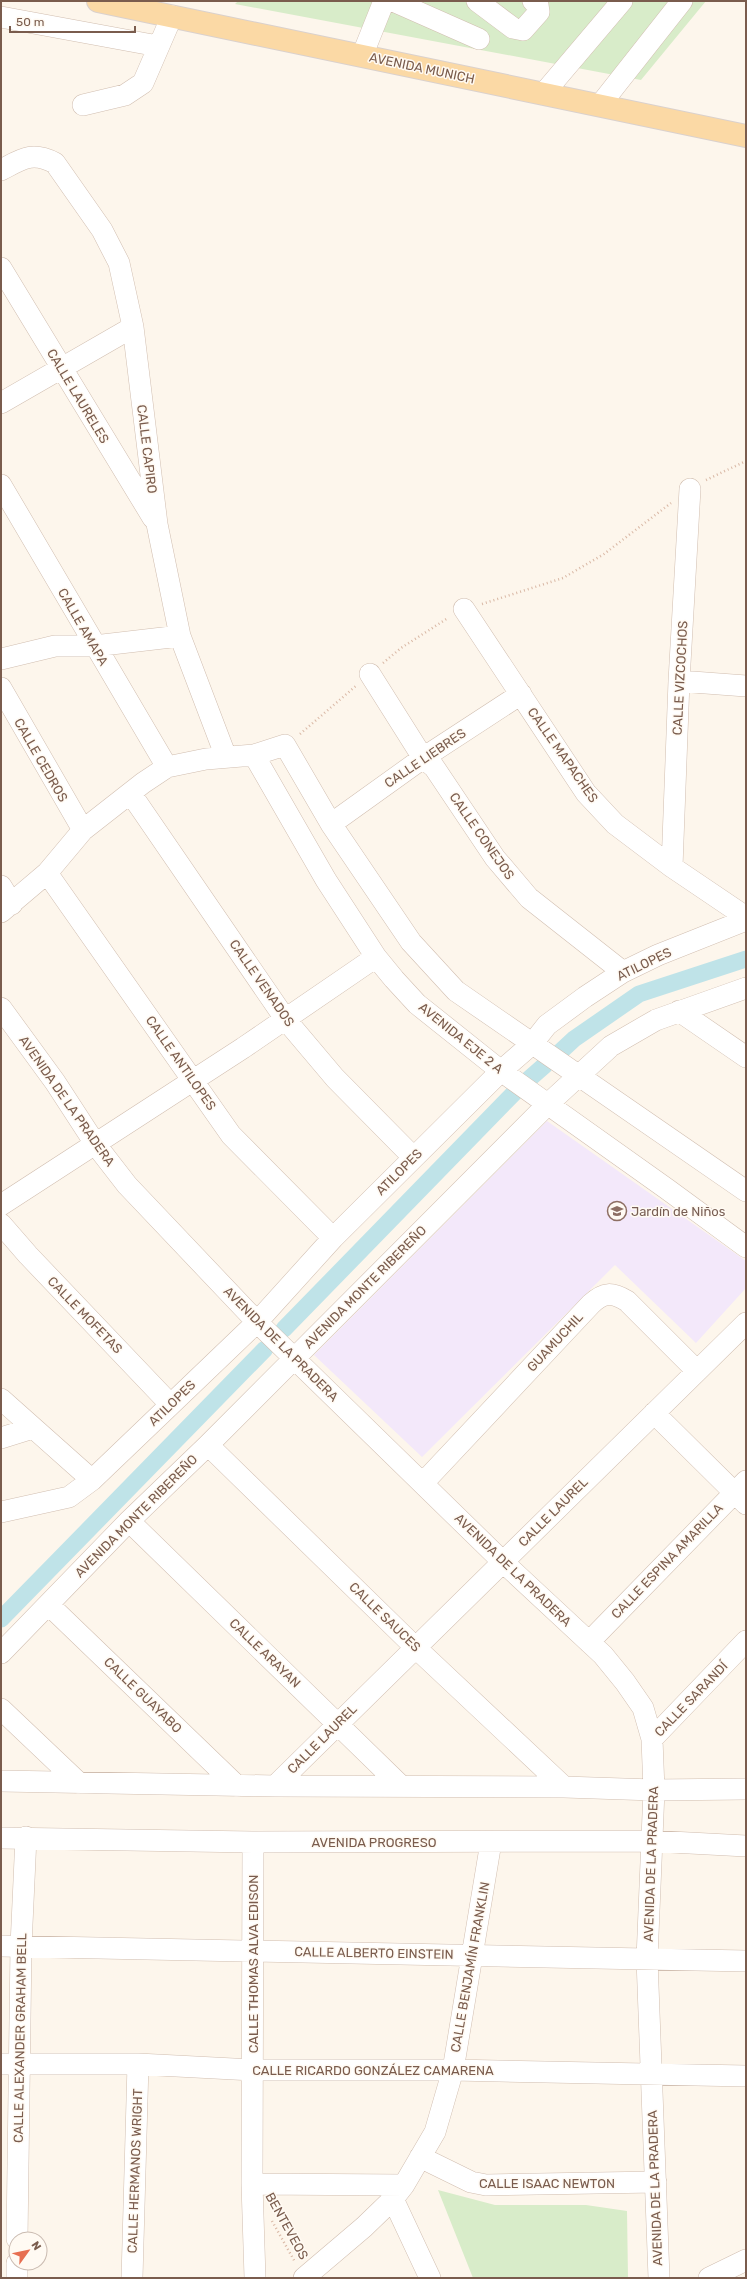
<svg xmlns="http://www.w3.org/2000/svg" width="747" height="2279" font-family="Rubik,sans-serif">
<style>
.education{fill:#f3e8fa}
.green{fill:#d8ecc9}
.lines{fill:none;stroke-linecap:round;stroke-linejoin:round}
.canal{stroke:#bfe3e8;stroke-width:17}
.minor-casing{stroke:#d1beb0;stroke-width:22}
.major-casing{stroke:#dad1cd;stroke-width:24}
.path{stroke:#d9b8a5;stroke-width:2.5;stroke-dasharray:1 3;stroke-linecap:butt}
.minor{stroke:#fff;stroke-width:21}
.major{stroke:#fbd9a5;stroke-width:22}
.labels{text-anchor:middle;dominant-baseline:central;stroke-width:3;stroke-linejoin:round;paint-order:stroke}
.street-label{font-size:13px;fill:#7a5c4d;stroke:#fffaf3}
.education-label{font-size:13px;fill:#785e54;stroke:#fffaf3;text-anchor:start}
</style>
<rect width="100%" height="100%" fill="#fdf6ec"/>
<path class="education" d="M 547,1121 L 746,1261 L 746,1288 L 696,1343 L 615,1265 L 422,1457 L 314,1355 Z"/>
<path class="green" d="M 238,1 L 706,1 L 641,80 L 235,4 Z
M 438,2190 L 495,2205 L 586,2205 L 627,2211 L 628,2278 L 473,2278 Z"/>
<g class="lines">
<path class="canal" d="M 560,1052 L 574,1039 L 639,994 L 746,959
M 529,1079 L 545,1065
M 284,1329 L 515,1092
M 1,1619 L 265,1349"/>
<g class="minor-casing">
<path id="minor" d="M 393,1 L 479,39
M 477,1 L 513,28 L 523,30 L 539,12 L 538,5 L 533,1
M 1,17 L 158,46
M 362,56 L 382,6 L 387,1
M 544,93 L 622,1
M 83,105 L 125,95 L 143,83 L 172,16
M 600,105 L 682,1
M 1,170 C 22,159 32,151 55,163 L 102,230 L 119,263 L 133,327 L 157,524 L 180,636 L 226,757
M 1,268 L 153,518
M 1,403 L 133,327
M 1,485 L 167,767
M 464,609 L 586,793 L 615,824 L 672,867 L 746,917
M 1,659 L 55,646 L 94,646 L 180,636
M 370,674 L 423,758 L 434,767 L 495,858 L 529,898 L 623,972
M 679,681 L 746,686
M 1,688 L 83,830
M 254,755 L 326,880 L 376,957 L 394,979 L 417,1004 L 501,1071 L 667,1189 L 746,1247
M 131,794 L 286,1020 L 335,1078 L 413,1157
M 331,824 L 423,758 L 521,694
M 672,867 L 679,681 L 690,489
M 47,873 L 231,1135 L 333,1238
M 1,886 L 12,904
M 1,912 L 47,873 L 83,830 L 143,783 L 167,767 L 206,759 L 254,755 L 285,745 L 331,824 L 411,942 L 456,991 L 746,1191
M 1,1008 L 55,1082 L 96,1145 L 127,1185 L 257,1322 L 503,1562 L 603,1655 L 625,1682 L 643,1708 L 652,1739 L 654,1790 L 647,1959 L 659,2278
M 679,1011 L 746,1057
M 1,1205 L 243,1048 L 376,957
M 1,1224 L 28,1255 L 170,1404
M 1,1399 L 92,1480
M 654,1413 L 746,1504
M 1,1438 L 33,1428
M 208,1445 L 416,1648 L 564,1787
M 423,1483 L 591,1304 C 604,1292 612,1292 627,1301 L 697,1371
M 1,1512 L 69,1497 L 92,1480 L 257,1322 L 333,1238 L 501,1071 L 532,1044 L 547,1025 L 585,997 L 623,972 L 658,955 L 746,920
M 129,1521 L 400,1785
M 49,1605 L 237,1786
M 589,1642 L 746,1481
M 1,1653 L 129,1521 L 208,1445 L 548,1104 L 611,1046 L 656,1020 L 746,988
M 1,1709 L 79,1783
M 652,1739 L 746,1641
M 1,1781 L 275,1786 L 564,1787 L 654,1790 L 746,1789
M 275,1786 L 746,1323
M 1,1838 L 253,1842 L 652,1841 L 746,1846
M 253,1842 L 252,2184 L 255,2278
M 1,1946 L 746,1961
M 1,2064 L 138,2064 L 253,2070 L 453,2070 L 746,2076
M 420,2157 L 471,2182 L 486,2185 L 656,2182
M 252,2184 L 404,2185
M 393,2199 L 430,2278
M 17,2239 L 21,1946 L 26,1837
M 17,2278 L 17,2263
M 132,2278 L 138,2064
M 304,2278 L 364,2227 L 393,2199 L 404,2185 L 435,2132 L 453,2070 L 491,1842
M 709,2278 L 746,2260"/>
</g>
<g class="major-casing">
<path id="major" d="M 98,1 L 746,136"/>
</g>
<path class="path" d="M 706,480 L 746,461
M 482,604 L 563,578 L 604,554 L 671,503
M 383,663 L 401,648 L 448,618
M 300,734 L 357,685
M 272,2221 L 295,2262"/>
<use href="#minor" class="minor"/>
<use href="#major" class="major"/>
</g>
<defs>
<g id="school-ring" transform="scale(1)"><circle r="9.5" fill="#fffaf3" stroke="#8d6e63" stroke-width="1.5"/><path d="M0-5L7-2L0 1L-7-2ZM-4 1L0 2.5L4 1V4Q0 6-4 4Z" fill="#8d6e63"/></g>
</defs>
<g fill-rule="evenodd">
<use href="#school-ring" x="617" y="1211"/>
</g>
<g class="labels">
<g class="street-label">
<text transform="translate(422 68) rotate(12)">AVENIDA MUNICH</text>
<text transform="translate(78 396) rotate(59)">CALLE LAURELES</text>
<text transform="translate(147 449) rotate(83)">CALLE CAPIRO</text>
<text transform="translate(83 627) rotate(60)">CALLE AMAPA</text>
<text transform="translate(680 678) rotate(-87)">CALLE VIZCOCHOS</text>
<text transform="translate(563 755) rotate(55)">CALLE MAPACHES</text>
<text transform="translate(425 758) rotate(-34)">CALLE LIEBRES</text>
<text transform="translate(41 760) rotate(60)">CALLE CEDROS</text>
<text transform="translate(482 836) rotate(55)">CALLE CONEJOS</text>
<text transform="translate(644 964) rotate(-26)">ATILOPES</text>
<text transform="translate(262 983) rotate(55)">CALLE VENADOS</text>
<text transform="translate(461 1038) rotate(39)">AVENIDA EJE 2 A</text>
<text transform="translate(181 1063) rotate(55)">CALLE ANTILOPES</text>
<text transform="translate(67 1101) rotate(55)">AVENIDA DE LA PRADERA</text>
<text transform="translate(399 1172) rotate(-45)">ATILOPES</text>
<text transform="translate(365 1287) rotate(-45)">AVENIDA MONTE RIBEREÑO</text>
<text transform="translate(85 1315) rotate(46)">CALLE MOFETAS</text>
<text transform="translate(555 1342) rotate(-47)">GUAMUCHIL</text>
<text transform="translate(281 1344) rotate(45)">AVENIDA DE LA PRADERA</text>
<text transform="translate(172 1403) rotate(-44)">ATILOPES</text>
<text transform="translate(553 1512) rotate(-45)">CALLE LAUREL</text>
<text transform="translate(136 1516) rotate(-45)">AVENIDA MONTE RIBEREÑO</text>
<text transform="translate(667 1561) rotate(-46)">CALLE ESPINA AMARILLA</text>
<text transform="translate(513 1570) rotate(44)">AVENIDA DE LA PRADERA</text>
<text transform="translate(385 1617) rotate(44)">CALLE SAUCES</text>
<text transform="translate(265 1653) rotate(44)">CALLE ARAYAN</text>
<text transform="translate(143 1695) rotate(44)">CALLE GUAYABO</text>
<text transform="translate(691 1699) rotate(-46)">CALLE SARANDÍ</text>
<text transform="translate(322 1739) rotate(-45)">CALLE LAUREL</text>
<text x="374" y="1842">AVENIDA PROGRESO</text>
<text transform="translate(651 1864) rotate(-88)">AVENIDA DE LA PRADERA</text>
<text transform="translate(374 1953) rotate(1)">CALLE ALBERTO EINSTEIN</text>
<text transform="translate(253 1964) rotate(-90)">CALLE THOMAS ALVA EDISON</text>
<text transform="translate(470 1967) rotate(-80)">CALLE BENJAMÍN FRANKLIN</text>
<text transform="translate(20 2038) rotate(-89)">CALLE ALEXANDER GRAHAM BELL</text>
<text x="373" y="2070">CALLE RICARDO GONZÁLEZ CAMARENA</text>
<text transform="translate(135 2171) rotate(-88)">CALLE HERMANOS WRIGHT</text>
<text x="547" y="2183">CALLE ISAAC NEWTON</text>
<text transform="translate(655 2188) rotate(-92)">AVENIDA DE LA PRADERA</text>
<text transform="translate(287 2226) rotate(61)">BENTEVEOS</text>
</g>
<g class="education-label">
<text x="631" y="1211">Jardín de Niños</text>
</g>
</g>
<rect width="747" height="2279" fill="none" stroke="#7a5c4d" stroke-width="4"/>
<g transform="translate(28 2251) rotate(57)"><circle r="19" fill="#fffaf3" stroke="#cabbb1"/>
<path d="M0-3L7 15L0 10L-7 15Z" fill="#e76f51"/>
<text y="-6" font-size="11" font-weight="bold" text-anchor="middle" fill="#7a5c4d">N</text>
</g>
<path d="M10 26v6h125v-6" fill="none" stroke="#7a5c4d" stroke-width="2"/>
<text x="16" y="26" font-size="12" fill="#7a5c4d" stroke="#fffaf3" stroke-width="3" paint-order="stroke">50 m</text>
</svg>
